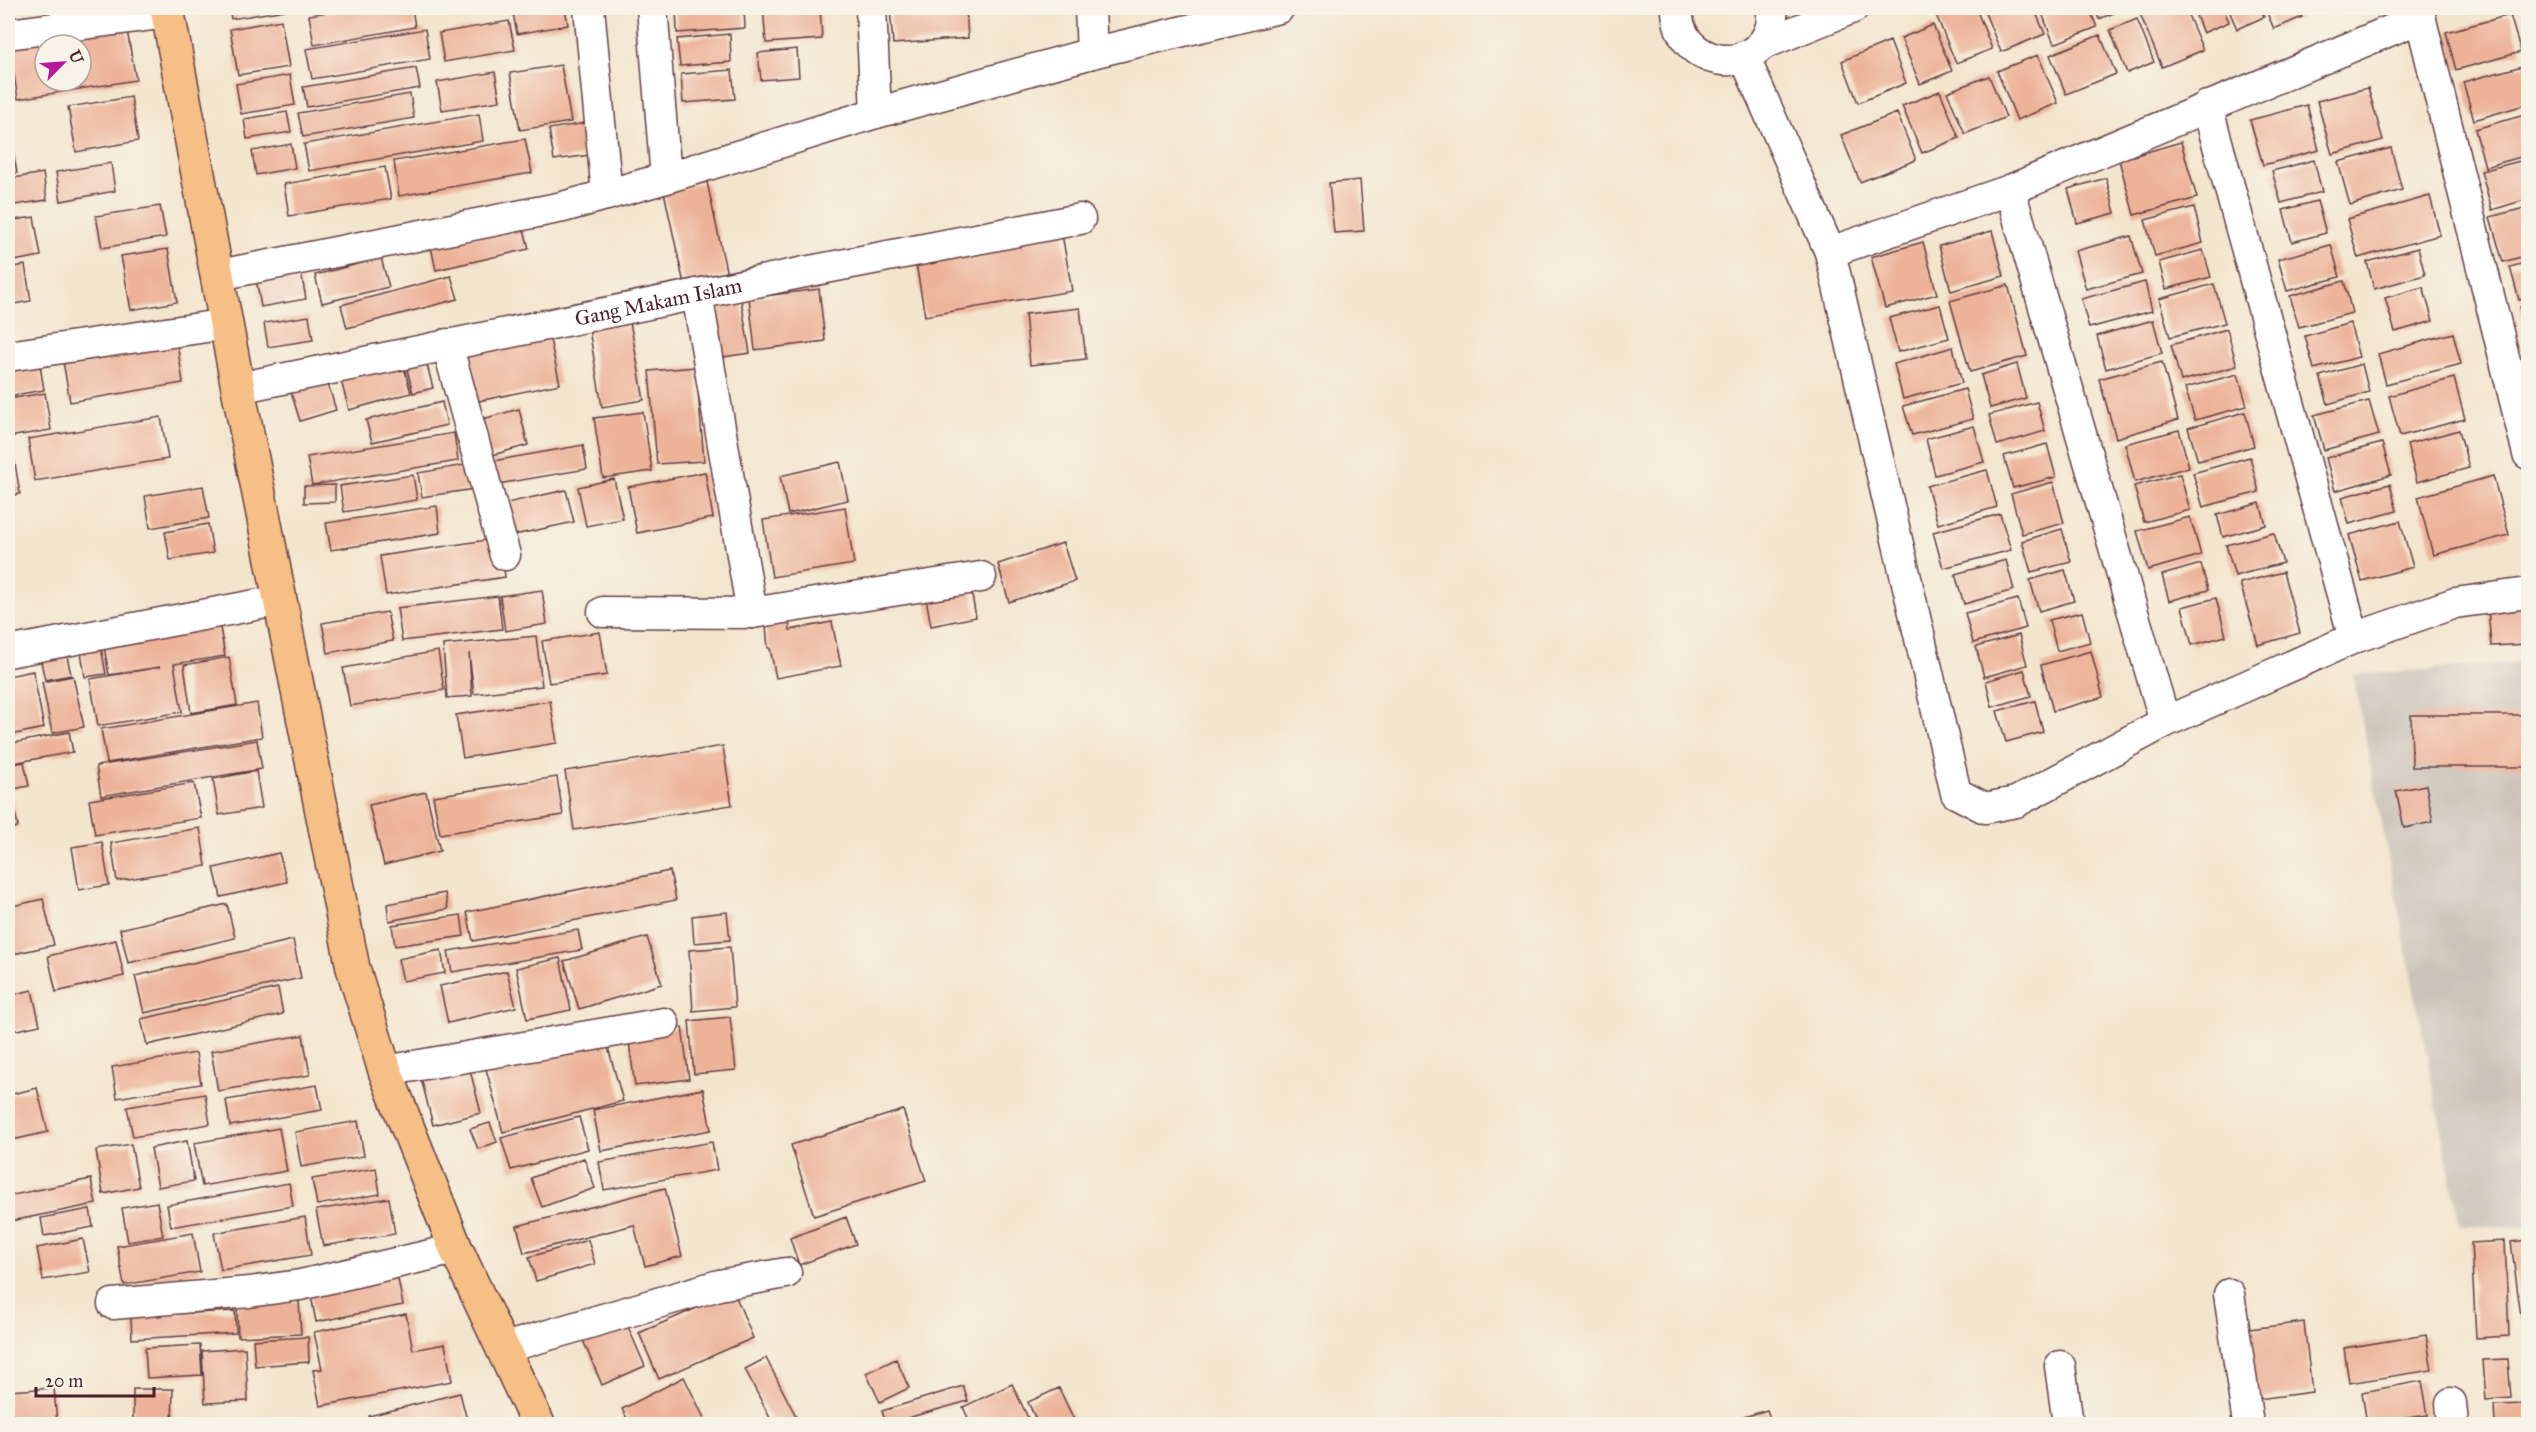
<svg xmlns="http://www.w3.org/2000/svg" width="2536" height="1432" font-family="'IM FELL Great Primer',serif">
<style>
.industrial{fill:#ccc2b9}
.building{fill:#edb399;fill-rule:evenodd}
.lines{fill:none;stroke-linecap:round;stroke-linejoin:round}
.minor-casing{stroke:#633d43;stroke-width:33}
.primary-casing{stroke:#633d43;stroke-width:36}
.minor{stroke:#fff;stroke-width:30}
.primary{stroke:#f5bf86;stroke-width:33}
.labels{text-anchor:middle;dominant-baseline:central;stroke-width:4.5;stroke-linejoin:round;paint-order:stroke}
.street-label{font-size:21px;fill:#4a1f2b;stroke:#f7f3e8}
</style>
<rect width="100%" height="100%" fill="#f7f3e8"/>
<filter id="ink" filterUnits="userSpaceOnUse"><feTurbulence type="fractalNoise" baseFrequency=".0167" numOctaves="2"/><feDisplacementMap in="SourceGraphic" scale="12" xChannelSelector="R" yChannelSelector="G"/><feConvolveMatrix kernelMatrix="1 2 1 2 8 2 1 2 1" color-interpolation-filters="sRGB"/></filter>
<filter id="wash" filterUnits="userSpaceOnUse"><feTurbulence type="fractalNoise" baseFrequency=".008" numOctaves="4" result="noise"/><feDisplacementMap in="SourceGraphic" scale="24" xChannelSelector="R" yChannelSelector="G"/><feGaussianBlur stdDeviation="1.35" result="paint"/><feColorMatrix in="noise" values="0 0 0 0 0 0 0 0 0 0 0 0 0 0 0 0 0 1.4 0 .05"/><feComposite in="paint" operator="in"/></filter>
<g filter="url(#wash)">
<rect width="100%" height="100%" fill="#f3e5cd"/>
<path class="industrial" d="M 2528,662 L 2528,1227 L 2460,1226 L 2353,675 Z"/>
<g id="blocks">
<path class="building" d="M 229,8 L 291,8 L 291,9 L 231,19 Z
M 352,8 L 412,8 L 415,27 L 314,45 L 309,15 Z
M 512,8 L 565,8 L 568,25 L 517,34 Z
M 676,8 L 744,8 L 745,28 L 677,33 Z
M 763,8 L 820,8 L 822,39 L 766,43 Z
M 890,8 L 966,8 L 968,38 L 893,44 Z
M 1956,8 L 1976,8 L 1992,49 L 1956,63 L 1936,15 Z
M 1983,8 L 2034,8 L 2045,34 L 2001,52 Z
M 2040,8 L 2089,8 L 2097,27 L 2054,44 Z
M 2094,8 L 2126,8 L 2099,19 Z
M 2158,8 L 2185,8 L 2203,50 L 2162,67 L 2140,14 Z
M 2193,8 L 2223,8 L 2229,22 L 2203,33 Z
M 2228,8 L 2260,8 L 2264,17 L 2237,29 Z
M 2265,8 L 2298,8 L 2302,17 L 2274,29 Z
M 2510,15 L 2521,52 L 2456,70 L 2446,32 Z
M 2137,19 L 2154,62 L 2127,73 L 2110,30 Z
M 281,20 L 289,67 L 238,75 L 230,29 Z
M 509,21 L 515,50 L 444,62 L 439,33 Z
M 126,25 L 136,80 L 18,99 L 9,44 ZM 45,45 L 81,45 L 81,81 L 45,81 Z
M 1933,25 L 1952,71 L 1920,84 L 1901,38 Z
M 425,29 L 430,59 L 312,79 L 306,49 Z
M 730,34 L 731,62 L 680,66 L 677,39 Z
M 2100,35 L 2116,74 L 2066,94 L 2050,55 Z
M 1890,41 L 1906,83 L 1858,103 L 1842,61 Z
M 797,49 L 799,77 L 761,80 L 758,53 Z
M 2038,55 L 2058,103 L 2017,120 L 1997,71 Z
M 561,65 L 571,122 L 520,130 L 510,73 Z
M 2526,65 L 2528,104 L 2474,120 L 2463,82 Z
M 416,68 L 420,88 L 307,107 L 303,87 Z
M 732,70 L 735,99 L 683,103 L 681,74 Z
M 495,72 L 500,101 L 442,110 L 437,82 Z
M 290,75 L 295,105 L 241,114 L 236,84 Z
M 1989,76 L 2006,117 L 1965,134 L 1947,92 Z
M 2368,88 L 2383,140 L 2332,154 L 2317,101 Z
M 1940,91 L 1959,138 L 1922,153 L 1902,106 Z
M 410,94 L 414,118 L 303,137 L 298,113 Z
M 131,97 L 138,141 L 76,152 L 68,107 Z
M 2307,105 L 2319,150 L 2263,165 L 2250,120 Z
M 287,112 L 291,132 L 247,139 L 244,119 Z
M 1897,113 L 1916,160 L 1860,182 L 1841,135 Z
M 479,114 L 483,141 L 309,171 L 304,144 Z
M 2528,114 L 2528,155 L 2485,167 L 2475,129 Z
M 8,122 L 17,173 L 8,174 Z
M 585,123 L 590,155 L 554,160 L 549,129 Z
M 525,139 L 532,173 L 399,196 L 394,161 Z
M 2181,142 L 2197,198 L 2134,215 L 2119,160 Z
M 291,144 L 295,168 L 256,175 L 252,151 Z
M 2391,148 L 2402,190 L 2350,205 L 2338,162 Z
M 2528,159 L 2528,199 L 2492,210 L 2481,171 Z
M 2314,160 L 2322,192 L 2281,203 L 2272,171 Z
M 111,163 L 115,191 L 61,201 L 56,172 Z
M 385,167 L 391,199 L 289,216 L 284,184 Z
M 43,173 L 47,200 L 8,206 L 8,179 Z
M 2106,178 L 2115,213 L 2077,223 L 2068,189 Z
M 1360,180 L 1364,231 L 1334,233 L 1329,183 Z
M 707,182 L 727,275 L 684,284 L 664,192 Z
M 2430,196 L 2440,235 L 2358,258 L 2347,219 Z
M 2317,201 L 2326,233 L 2292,242 L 2283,210 Z
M 160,206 L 166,237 L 102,248 L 96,216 Z
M 2194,207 L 2203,243 L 2155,256 L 2145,220 Z
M 2528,207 L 2528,255 L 2503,262 L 2490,217 Z
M 34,217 L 41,256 L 8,262 L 8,221 Z
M 523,225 L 529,249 L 436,270 L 431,247 Z
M 1992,231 L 2004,276 L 1951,291 L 1939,246 Z
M 1062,234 L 1072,291 L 925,316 L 915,258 Z
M 2131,236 L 2142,274 L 2086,289 L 2075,251 Z
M 1923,242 L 1937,294 L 1885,308 L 1871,257 Z
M 2331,245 L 2340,277 L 2287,291 L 2278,259 Z
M 2418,248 L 2425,275 L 2374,289 L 2367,262 Z
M 168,249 L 177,302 L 131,310 L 121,256 Z
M 2203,250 L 2211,277 L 2166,289 L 2159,262 Z
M 381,258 L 389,287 L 322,303 L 315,275 Z
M 2528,262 L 2528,298 L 2519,300 L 2510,267 Z
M 25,265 L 31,301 L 8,305 L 8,268 Z
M 301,271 L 306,299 L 261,307 L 256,278 Z
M 451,276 L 458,299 L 347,328 L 341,305 Z
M 2344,281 L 2352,313 L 2299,327 L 2290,296 Z
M 2145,282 L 2152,311 L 2089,328 L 2081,299 Z
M 2214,284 L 2225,323 L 2170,337 L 2159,299 Z
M 2008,285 L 2027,356 L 1970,372 L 1950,301 Z
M 2423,287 L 2433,321 L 2395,332 L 2385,298 Z
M 819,289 L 825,341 L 755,350 L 749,298 Z
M 741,300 L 750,353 L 716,358 L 708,306 Z
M 1940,305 L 1949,338 L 1898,352 L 1889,318 Z
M 2528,305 L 2528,334 L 2520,307 Z
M 1080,308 L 1086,359 L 1030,365 L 1025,314 Z
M 309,316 L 313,340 L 268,347 L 264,323 Z
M 629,316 L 644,400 L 602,407 L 588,323 Z
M 2153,320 L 2162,353 L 2106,369 L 2097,336 Z
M 2350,323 L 2359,357 L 2314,369 L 2305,336 Z
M 2227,329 L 2237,366 L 2181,381 L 2171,345 Z
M 548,331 L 560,384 L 469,403 L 458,350 Z
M 2453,333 L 2461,364 L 2386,384 L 2378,354 Z
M 176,336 L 183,383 L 70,402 L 62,355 Z
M 1953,347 L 1962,383 L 1903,399 L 1894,364 Z
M 38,353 L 44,390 L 8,396 L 8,358 Z
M 402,360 L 411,393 L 349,410 L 340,377 Z
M 426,361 L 433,388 L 413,393 L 406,365 Z
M 2162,362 L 2178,420 L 2116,438 L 2099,379 Z
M 2017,364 L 2026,398 L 1990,408 L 1981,375 Z
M 2362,364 L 2369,392 L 2328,404 L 2320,376 Z
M 696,367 L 704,461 L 657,464 L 649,371 Z
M 325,374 L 336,410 L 300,421 L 289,385 Z
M 2238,374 L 2247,406 L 2195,420 L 2185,388 Z
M 2454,378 L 2465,419 L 2400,436 L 2389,396 Z
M 1965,389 L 1973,419 L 1912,435 L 1903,406 Z
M 45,393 L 51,430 L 8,437 L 8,399 Z
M 2369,401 L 2379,435 L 2324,450 L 2314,415 Z
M 442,402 L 447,425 L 372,442 L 366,420 Z
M 2037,402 L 2045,431 L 1997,445 L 1989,415 Z
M 519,409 L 528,445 L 489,456 L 479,420 Z
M 643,412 L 652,471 L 603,478 L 594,418 Z
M 2245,412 L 2254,446 L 2198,461 L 2188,428 Z
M 161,417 L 168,459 L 35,481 L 28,439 Z
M 1974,426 L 1984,462 L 1935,475 L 1926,439 Z
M 2179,430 L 2189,467 L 2135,482 L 2125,444 Z
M 2459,430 L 2469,468 L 2417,482 L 2407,444 Z
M 454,433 L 458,461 L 312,485 L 307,457 Z
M 2382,443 L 2391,475 L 2335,491 L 2326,458 Z
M 2047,444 L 2056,477 L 2013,488 L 2004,456 Z
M 12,445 L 20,494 L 8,496 L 8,446 Z
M 583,445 L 587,469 L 498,484 L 493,461 Z
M 2250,457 L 2259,492 L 2203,507 L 2193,473 Z
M 840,462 L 848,500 L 788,514 L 780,476 Z
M 470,464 L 474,489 L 422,497 L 418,473 Z
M 1987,470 L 1997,507 L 1938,524 L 1927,486 Z
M 705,472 L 713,518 L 637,533 L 628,487 Z
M 2180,474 L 2190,510 L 2144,522 L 2134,486 Z
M 413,475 L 417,500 L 344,512 L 340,486 Z
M 2493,476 L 2509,535 L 2433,555 L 2418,497 Z
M 614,479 L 623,519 L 586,526 L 578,487 Z
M 2053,482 L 2064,523 L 2022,534 L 2011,494 Z
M 2390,484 L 2397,511 L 2349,524 L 2342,497 Z
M 335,485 L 335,502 L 304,503 L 304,486 Z
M 203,486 L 209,518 L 150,528 L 145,496 Z
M 566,490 L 574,522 L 505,537 L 498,505 Z
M 2260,503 L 2266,525 L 2223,537 L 2217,515 Z
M 437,506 L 440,533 L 331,550 L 326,523 Z
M 845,507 L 854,564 L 772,577 L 763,520 Z
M 2000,514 L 2011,550 L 1943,568 L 1933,532 Z
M 2190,517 L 2201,555 L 2148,570 L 2137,531 Z
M 2400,521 L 2413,567 L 2362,581 L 2349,535 Z
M 208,524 L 213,553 L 170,560 L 165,532 Z
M 2062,529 L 2071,562 L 2031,572 L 2022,541 Z
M 2274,533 L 2283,563 L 2235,576 L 2226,545 Z
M 500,538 L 505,577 L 386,595 L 380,556 Z
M 1063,543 L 1075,581 L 1009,602 L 998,564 Z
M 2006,560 L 2014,590 L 1964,604 L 1955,574 Z
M 2201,564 L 2208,590 L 2169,601 L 2162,575 Z
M 2065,570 L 2074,601 L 2039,611 L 2030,580 Z
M 2283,572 L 2300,633 L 2258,645 L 2240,583 Z
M 542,590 L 547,624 L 505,631 L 500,596 Z
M 971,590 L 976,617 L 931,626 L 926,598 Z
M 498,596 L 502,629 L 402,641 L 397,608 Z
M 2216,598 L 2226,636 L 2192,645 L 2182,607 Z
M 2018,599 L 2026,628 L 1973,643 L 1965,613 Z
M 2528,607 L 2528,644 L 2491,646 L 2488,609 Z
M 387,612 L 393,641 L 328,653 L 322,623 Z
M 2082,612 L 2090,642 L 2057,651 L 2049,620 Z
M 788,614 L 790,630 L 832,622 L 841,666 L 776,678 L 770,648 L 768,648 L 765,615 Z
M 218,616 L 225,656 L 174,664 L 182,712 L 98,726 L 90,679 L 160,667 L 109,675 L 102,635 Z
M 600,632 L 607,675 L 549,683 L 542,641 Z
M 2019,635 L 2027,665 L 1984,677 L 1976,647 Z
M 99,636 L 106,674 L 85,677 L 79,640 Z
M 536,636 L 542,686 L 474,694 L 469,653 L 472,696 L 447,698 L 443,645 Z
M 64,642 L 71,675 L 45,680 L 38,648 Z
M 438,651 L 444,690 L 350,706 L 343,668 Z
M 2091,651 L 2103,697 L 2053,711 L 2041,665 Z
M 229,657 L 237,705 L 191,713 L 184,665 Z
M 2024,670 L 2031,696 L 1992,707 L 1986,681 Z
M 33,671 L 44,728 L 10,735 L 8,724 L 8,676 Z
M 73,676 L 84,727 L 52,733 L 42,682 Z
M 550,701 L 557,743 L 463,758 L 456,715 Z
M 2035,701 L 2043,732 L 2006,742 L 1997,711 Z
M 257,703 L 262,737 L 107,763 L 101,729 Z
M 2411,715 L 2528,715 L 2528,767 L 2412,767 Z
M 69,732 L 73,752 L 8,764 L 8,744 Z
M 257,740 L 262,769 L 101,796 L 96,766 Z
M 723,746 L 732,805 L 574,830 L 565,771 Z
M 24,762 L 29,786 L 8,790 L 8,765 Z
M 256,771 L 262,808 L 219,815 L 213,779 Z
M 557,777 L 563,815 L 440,834 L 433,796 Z
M 194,783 L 201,818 L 95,835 L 89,800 Z
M 2426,785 L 2433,822 L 2404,828 L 2396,791 Z
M 426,792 L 440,851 L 384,865 L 369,805 Z
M 12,795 L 18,827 L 8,829 L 8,796 Z
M 200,828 L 206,866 L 117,881 L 111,843 Z
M 102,842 L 109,885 L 79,890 L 72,847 Z
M 279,853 L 287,882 L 221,897 L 214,868 Z
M 670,871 L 676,900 L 473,941 L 467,912 Z
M 445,893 L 448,909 L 389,921 L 387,904 Z
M 43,899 L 54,945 L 13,954 L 8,932 L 8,907 Z
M 227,904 L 235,938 L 128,963 L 120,929 Z
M 727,912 L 730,940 L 694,943 L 692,916 Z
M 461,915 L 464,936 L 395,946 L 392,925 Z
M 578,930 L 582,950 L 452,972 L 448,951 Z
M 647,937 L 662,984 L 579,1009 L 564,961 Z
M 116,940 L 124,976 L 56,992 L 48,956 Z
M 293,940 L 301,978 L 144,1013 L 135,976 Z
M 730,947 L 735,1007 L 693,1011 L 689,950 Z
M 441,950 L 445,973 L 403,981 L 398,959 Z
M 560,958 L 571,1010 L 527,1019 L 516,968 Z
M 507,971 L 516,1007 L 448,1023 L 440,986 Z
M 278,988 L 283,1014 L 147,1045 L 141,1019 Z
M 32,990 L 40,1025 L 8,1032 L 8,996 Z
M 730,1017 L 736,1070 L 694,1074 L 689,1021 Z
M 682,1027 L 689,1079 L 635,1086 L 628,1034 Z
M 604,1033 L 623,1101 L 503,1132 L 485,1065 Z
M 303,1035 L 310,1075 L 218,1091 L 211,1051 Z
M 196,1053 L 201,1084 L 117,1098 L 112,1067 Z
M 469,1066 L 481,1113 L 433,1125 L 421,1078 Z
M 317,1085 L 322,1110 L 230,1126 L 226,1100 Z
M 37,1088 L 48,1132 L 8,1141 L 8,1095 Z
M 703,1089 L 711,1130 L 601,1151 L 593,1110 Z
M 205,1094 L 210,1124 L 133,1137 L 127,1107 Z
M 903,1110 L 926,1181 L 814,1216 L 791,1145 Z
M 579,1117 L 588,1149 L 511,1170 L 501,1138 Z
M 358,1121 L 364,1156 L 301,1167 L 295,1132 Z
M 490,1123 L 497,1142 L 478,1149 L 470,1129 Z
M 279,1128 L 287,1171 L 202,1186 L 194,1143 Z
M 187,1141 L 194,1181 L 158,1187 L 151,1148 Z
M 712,1142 L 717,1170 L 604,1190 L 599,1162 Z
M 131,1144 L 139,1187 L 103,1194 L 96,1150 Z
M 584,1158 L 595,1188 L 542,1207 L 531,1178 Z
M 376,1168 L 380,1194 L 317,1205 L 312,1179 Z
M 91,1179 L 96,1204 L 11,1221 L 8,1196 Z
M 289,1183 L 293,1206 L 171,1227 L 167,1205 Z
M 665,1188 L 682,1256 L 645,1266 L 634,1225 L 524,1253 L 517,1226 Z
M 389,1198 L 395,1234 L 323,1246 L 316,1210 Z
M 157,1202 L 163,1236 L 128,1242 L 122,1208 Z
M 90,1209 L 93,1227 L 44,1236 L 41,1218 Z
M 305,1217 L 311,1255 L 221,1270 L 214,1233 Z
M 846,1217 L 856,1244 L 799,1265 L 790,1238 Z
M 193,1233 L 200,1272 L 124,1285 L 117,1246 Z
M 83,1239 L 90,1272 L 43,1280 L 37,1248 Z
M 588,1240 L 595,1264 L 536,1281 L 529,1257 Z
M 2528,1240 L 2528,1323 L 2522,1324 L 2511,1242 Z
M 2505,1241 L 2509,1336 L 2476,1338 L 2471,1243 Z
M 396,1269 L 403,1305 L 316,1322 L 309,1285 Z
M 734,1292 L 753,1338 L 659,1379 L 639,1333 Z
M 299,1301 L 301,1334 L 238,1337 L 237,1305 Z
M 235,1311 L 236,1333 L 132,1339 L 131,1316 Z
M 406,1314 L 413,1350 L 445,1344 L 452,1381 L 320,1406 L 313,1370 L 322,1369 L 314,1332 Z
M 625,1320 L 645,1366 L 602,1385 L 582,1338 Z
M 2304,1322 L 2312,1392 L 2250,1400 L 2242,1330 Z
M 2426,1335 L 2432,1370 L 2349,1383 L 2344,1348 Z
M 308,1337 L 309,1362 L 255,1366 L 253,1340 Z
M 200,1345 L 202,1375 L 147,1378 L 145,1348 Z
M 245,1348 L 248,1401 L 205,1403 L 202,1351 Z
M 766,1358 L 800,1424 L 773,1424 L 745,1369 Z
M 896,1359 L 909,1388 L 880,1402 L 866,1373 Z
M 2508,1359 L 2511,1398 L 2486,1400 L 2483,1360 Z
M 684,1377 L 707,1424 L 630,1424 L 622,1409 Z
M 2422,1381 L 2428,1415 L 2367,1424 L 2362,1392 Z
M 1012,1384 L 1031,1424 L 971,1424 L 963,1407 Z
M 963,1386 L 968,1401 L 886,1424 L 882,1411 Z
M 54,1388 L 57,1424 L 8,1424 L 8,1391 Z
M 1059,1388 L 1076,1424 L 1038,1424 L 1028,1402 Z
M 133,1389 L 173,1389 L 172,1424 L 133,1424 Z
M 460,1393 L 468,1424 L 371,1424 L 369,1416 Z
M 2528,1404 L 2528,1424 L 2495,1424 L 2494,1405 Z
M 1767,1410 L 1772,1424 L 1747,1424 L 1744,1417 Z"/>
</g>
</g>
<g filter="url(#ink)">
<use href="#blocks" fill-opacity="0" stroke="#633d43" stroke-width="1.5"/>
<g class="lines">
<g class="minor-casing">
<g id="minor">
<path d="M 589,8 L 607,195"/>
<path d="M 652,8 L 666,178"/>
<path d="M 871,8 L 876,113"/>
<path d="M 1090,8 L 1092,53"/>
<path d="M 1677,8 C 1677,68 1757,79 1771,26 C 1772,20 1772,13 1773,8"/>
<path d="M 2418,8 L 2528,454"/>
<path d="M 8,34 L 168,13"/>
<path d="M 1761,45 L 1853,8"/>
<path d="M 1744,56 L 1830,252 L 1956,793 L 1985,808 L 2016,802 L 2165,722 L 2354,638 L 2455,603 L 2528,593"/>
<path d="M 2207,106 L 2354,638"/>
<path d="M 2010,190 L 2165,722"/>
<path d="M 1830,252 L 2010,190 L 2420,18"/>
<path d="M 219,275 L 563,207 L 666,178 L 876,113 L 1092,53 L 1279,8"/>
<path d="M 697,294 L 752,613"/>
<path d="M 447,344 L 505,555"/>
<path d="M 8,356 L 227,324"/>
<path id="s1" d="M 238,388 L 805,272 L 1080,219"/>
<path d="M 603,612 L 752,613 L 981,577"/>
<path d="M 8,652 L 281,600"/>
<path d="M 385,1071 L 664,1023"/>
<path d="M 2229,1294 L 2248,1424"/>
<path d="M 113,1304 L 249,1292 L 300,1285 L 456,1249"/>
<path d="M 504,1348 L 719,1285 L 786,1273"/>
<path d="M 2060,1366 L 2068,1424"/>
<path d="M 2451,1403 L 2453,1424"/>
</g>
</g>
<g class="primary-casing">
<path id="primary" d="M 167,8 L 238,388 L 353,968 L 385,1071 L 456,1249 L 538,1424"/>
</g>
<use href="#minor" class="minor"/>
<use href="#primary" class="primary"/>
</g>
</g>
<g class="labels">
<g class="street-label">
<text stroke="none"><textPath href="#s1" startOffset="429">Gang Makam Islam</textPath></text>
</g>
</g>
<rect width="2536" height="1432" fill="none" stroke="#f7f3e8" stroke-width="30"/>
<g transform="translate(63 63) rotate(65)"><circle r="28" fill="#f7f3e8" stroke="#b29e9c" stroke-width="1.5"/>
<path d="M0-4.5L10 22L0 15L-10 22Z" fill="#b5179e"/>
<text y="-9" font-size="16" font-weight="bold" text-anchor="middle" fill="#4a1f2b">U</text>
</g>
<path d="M36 1387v9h118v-9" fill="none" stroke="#4a1f2b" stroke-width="3"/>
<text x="45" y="1387" font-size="18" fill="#4a1f2b" stroke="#f7f3e8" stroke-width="4.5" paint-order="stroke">20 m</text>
</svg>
